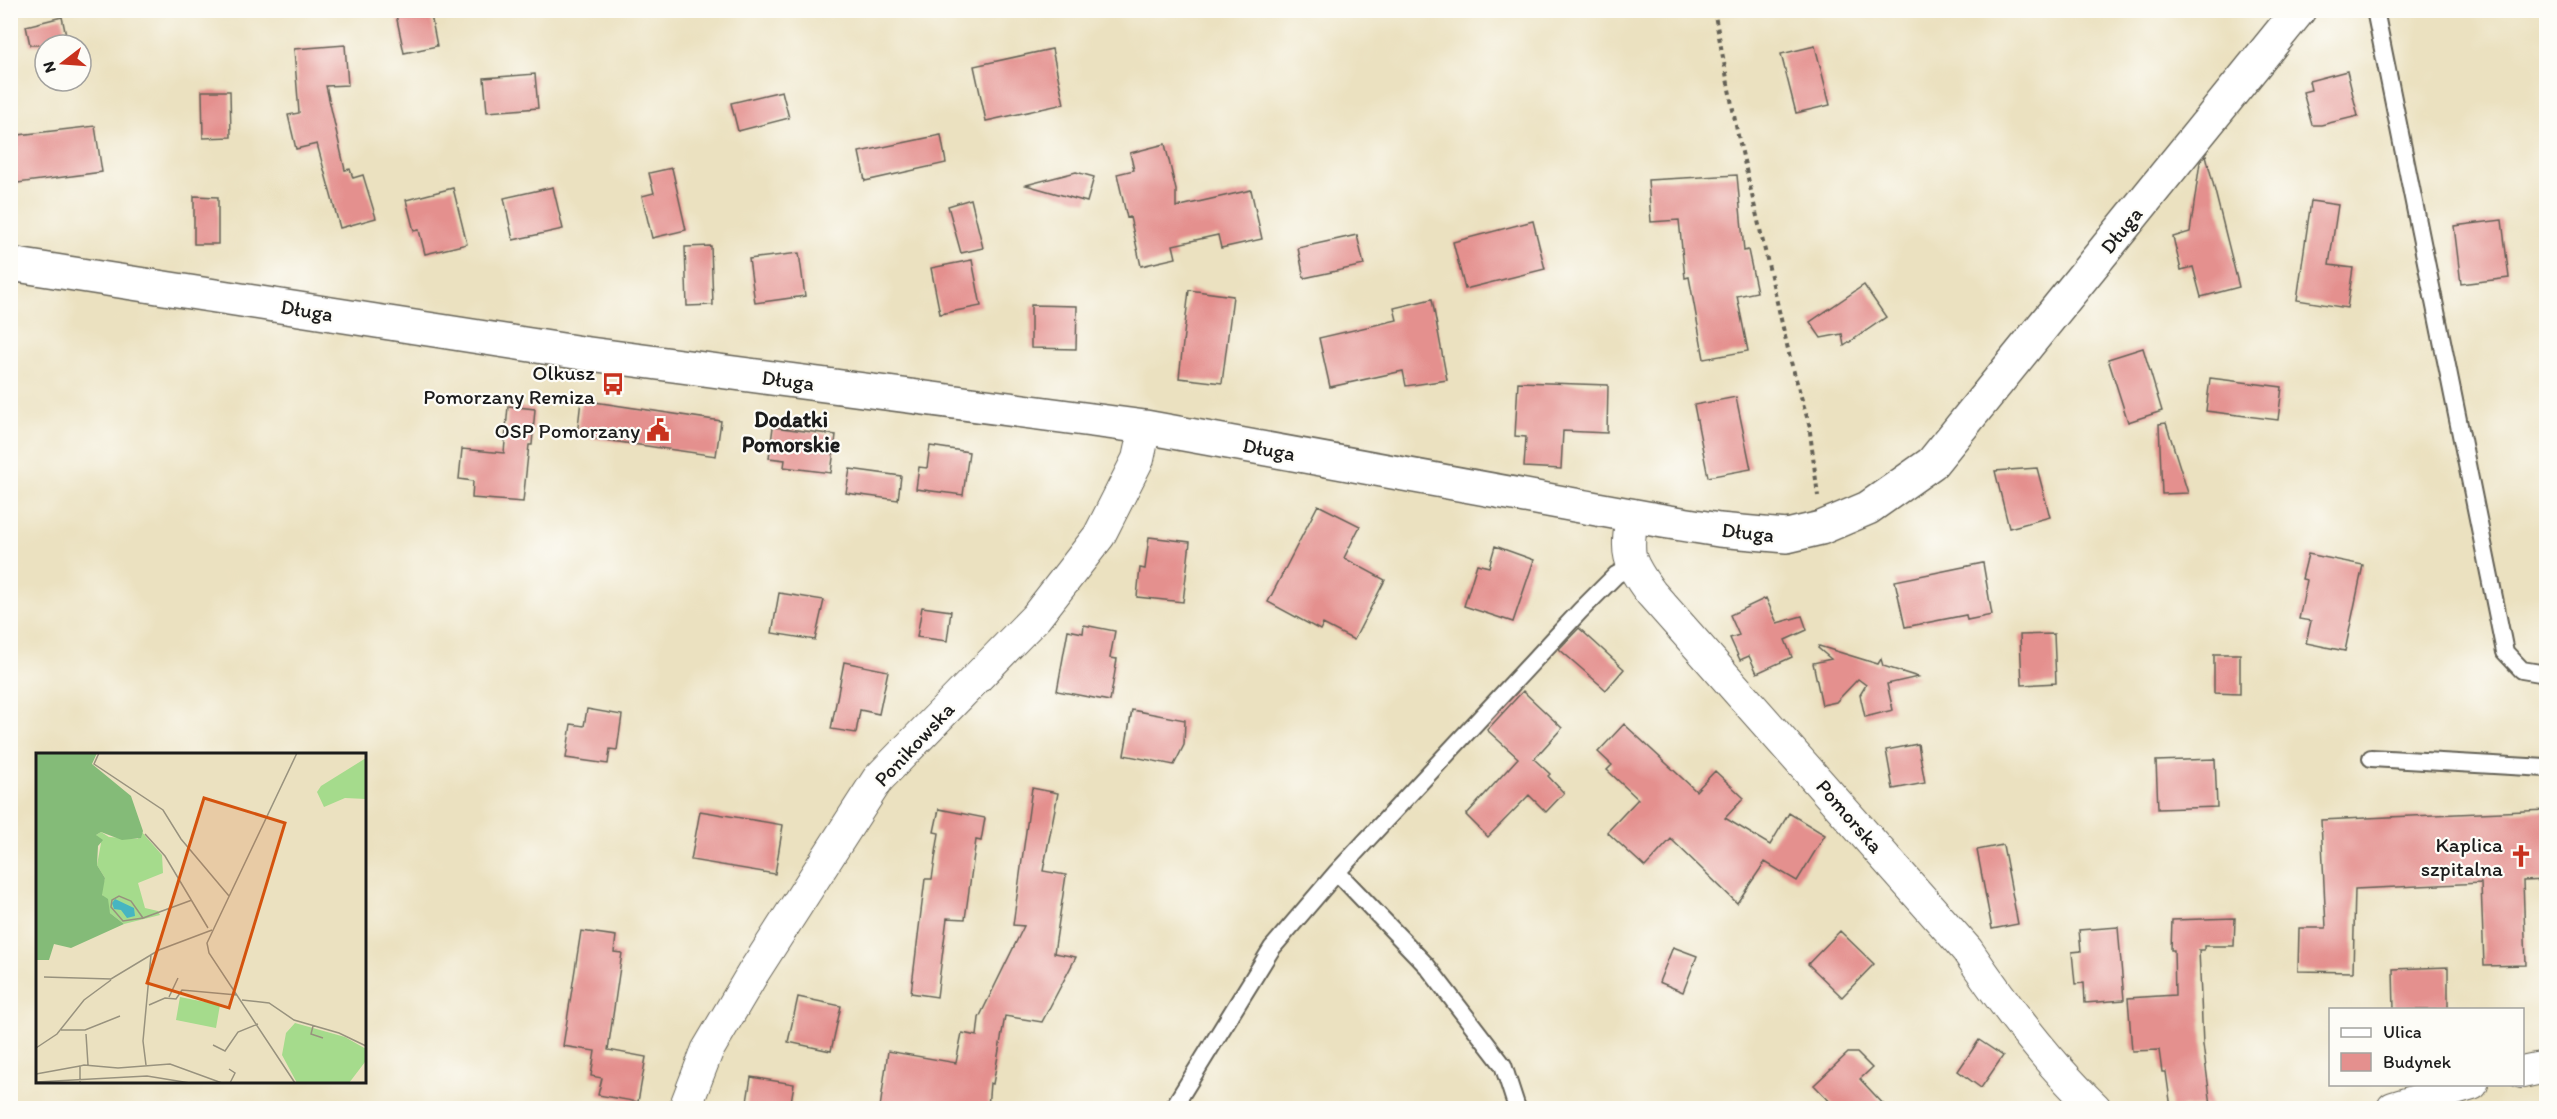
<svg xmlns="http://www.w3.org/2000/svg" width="2557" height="1119" font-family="Itim,sans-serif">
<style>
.building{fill:#e4908e}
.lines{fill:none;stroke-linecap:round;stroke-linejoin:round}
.service-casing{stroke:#646155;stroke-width:20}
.minor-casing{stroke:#646155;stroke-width:34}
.tertiary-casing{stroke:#646155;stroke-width:36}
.path{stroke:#646155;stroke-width:4;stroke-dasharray:4.5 4.5;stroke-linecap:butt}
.service{stroke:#fff;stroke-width:16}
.minor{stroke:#fff;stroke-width:32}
.tertiary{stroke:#fff;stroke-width:33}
.labels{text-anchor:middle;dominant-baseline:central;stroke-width:4.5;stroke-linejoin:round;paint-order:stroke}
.street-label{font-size:21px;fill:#1c1c1c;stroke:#fdfcf7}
.poi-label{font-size:21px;fill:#1c1c1c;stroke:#fdfcf7;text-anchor:end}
.neighbourhood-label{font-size:22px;font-weight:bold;fill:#1c1c1c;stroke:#fdfcf7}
.inset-road{fill:none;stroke:#98927e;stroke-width:1.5}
.view{fill:#d4530e;fill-opacity:0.15;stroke:#d4530e;stroke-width:3}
.inset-edge{fill:none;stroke:#1c1c1c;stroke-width:3}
</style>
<rect width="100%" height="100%" fill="#fdfcf7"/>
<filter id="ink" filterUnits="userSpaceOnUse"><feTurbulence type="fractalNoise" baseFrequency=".0167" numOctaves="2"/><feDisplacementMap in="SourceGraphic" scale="12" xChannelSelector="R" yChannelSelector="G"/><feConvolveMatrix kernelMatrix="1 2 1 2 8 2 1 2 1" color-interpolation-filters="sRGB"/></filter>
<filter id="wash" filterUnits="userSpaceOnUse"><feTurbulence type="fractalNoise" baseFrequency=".008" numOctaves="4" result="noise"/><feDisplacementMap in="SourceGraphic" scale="24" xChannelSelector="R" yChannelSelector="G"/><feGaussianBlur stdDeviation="1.35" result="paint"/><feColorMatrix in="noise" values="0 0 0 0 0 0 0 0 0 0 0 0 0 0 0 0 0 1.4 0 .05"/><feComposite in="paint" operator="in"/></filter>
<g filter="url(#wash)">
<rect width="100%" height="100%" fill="#ebe1c0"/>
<g id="blocks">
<path class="building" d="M 395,10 L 430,10 L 437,46 L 404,53 Z
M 62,17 L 68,45 L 30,45 L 26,26 Z
M 345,45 L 348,85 L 326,86 L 345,170 L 350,169 L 353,178 L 363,175 L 376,218 L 340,228 L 317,144 L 296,149 L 288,115 L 299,113 L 294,49 Z
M 1815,46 L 1830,105 L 1796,113 L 1781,54 Z
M 1052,49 L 1064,104 L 986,121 L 974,66 Z
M 2347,71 L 2358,116 L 2321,125 L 2312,125 L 2303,92 L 2311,90 L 2309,81 Z
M 535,74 L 538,108 L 487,112 L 484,78 Z
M 202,91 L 230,91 L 231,137 L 203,138 Z
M 782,91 L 789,118 L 738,131 L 731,103 Z
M 95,126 L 102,172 L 10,184 L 10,136 Z
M 941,135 L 946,163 L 865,181 L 859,152 Z
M 1165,144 L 1176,190 L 1176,207 L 1251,190 L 1262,239 L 1221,248 L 1218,235 L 1173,245 L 1176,258 L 1141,266 L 1130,217 L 1127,218 L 1117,174 L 1134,170 L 1130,153 Z
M 2206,155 L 2239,287 L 2201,297 L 2193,267 L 2181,270 L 2173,237 L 2190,232 L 2200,162 Z
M 672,168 L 686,230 L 652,238 L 642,196 L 654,193 L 649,173 Z
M 1076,172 L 1094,177 L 1087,202 L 1026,185 Z
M 1737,175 L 1744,251 L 1748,250 L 1757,292 L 1737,296 L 1748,351 L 1704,359 L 1689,277 L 1685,278 L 1679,220 L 1651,222 L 1648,180 Z
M 553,187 L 563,229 L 513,240 L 504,198 Z
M 453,188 L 467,244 L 425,254 L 419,230 L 414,231 L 406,200 Z
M 194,196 L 218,197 L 218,244 L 194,244 Z
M 971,199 L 983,248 L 961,253 L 948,206 Z
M 2311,201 L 2338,205 L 2329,265 L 2353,268 L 2347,308 L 2297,300 Z
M 2502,220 L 2509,278 L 2461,284 L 2454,226 Z
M 1533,221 L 1545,269 L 1465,289 L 1453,242 Z
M 1357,235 L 1364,265 L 1304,278 L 1298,248 Z
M 711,246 L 713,305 L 687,306 L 685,247 Z
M 799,253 L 805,296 L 755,303 L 749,259 Z
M 972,260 L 981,306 L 940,314 L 931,268 Z
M 1864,285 L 1886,317 L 1844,346 L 1842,334 L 1821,338 L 1810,322 Z
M 1189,290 L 1233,296 L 1222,383 L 1179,378 Z
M 1432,299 L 1447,380 L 1406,386 L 1403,371 L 1330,387 L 1319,338 L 1397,320 L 1394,308 Z
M 1031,305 L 1077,306 L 1076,349 L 1031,348 Z
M 2143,348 L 2162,411 L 2128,422 L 2108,359 Z
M 2210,378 L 2282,387 L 2278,420 L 2206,411 Z
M 1518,382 L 1608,385 L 1607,433 L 1563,431 L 1561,469 L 1524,467 L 1526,437 L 1515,436 Z
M 1736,397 L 1751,469 L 1708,477 L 1694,405 Z
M 581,400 L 721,421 L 716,456 L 577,436 Z
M 508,406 L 535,409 L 532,445 L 529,445 L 523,502 L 472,498 L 473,481 L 459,479 L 462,449 L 504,453 Z
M 2166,423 L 2188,493 L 2162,494 L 2159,424 Z
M 773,427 L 836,435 L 831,473 L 784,467 L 785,460 L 769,458 Z
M 930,446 L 969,452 L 963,495 L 916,489 L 919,467 L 927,468 Z
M 2037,468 L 2050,517 L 2009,528 L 1995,471 Z
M 850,469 L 901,476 L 898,500 L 846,493 Z
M 1318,505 L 1360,526 L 1344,558 L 1385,580 L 1354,640 L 1323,624 L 1320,630 L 1268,602 Z
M 1149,537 L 1190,542 L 1183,602 L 1137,597 L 1140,568 L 1145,569 Z
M 1495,546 L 1534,560 L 1513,622 L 1464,606 L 1477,564 L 1489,567 Z
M 2308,554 L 2363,565 L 2345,651 L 2306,643 L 2311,621 L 2299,619 L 2307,580 L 2302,579 Z
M 1983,563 L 1992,615 L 1967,620 L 1966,615 L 1905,627 L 1895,581 Z
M 779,593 L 824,600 L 815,640 L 772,633 Z
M 1766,598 L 1777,623 L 1802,616 L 1807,630 L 1785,640 L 1792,657 L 1757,673 L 1749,656 L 1740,660 L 1730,638 L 1739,635 L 1730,615 Z
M 922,607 L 951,611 L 947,641 L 917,637 Z
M 1084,625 L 1115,631 L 1110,658 L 1117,659 L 1110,701 L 1057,691 L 1068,630 L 1083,633 Z
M 1579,628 L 1624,669 L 1606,690 L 1559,649 Z
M 2054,634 L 2056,683 L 2022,685 L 2020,635 Z
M 1819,646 L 1878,664 L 1881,659 L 1883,666 L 1918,677 L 1887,684 L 1893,710 L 1865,717 L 1860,695 L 1866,685 L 1858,679 L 1836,702 L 1822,705 L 1813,663 L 1831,659 L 1818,648 Z
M 2214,654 L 2240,654 L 2240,694 L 2214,693 Z
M 844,662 L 888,671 L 879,714 L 860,710 L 856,733 L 831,729 Z
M 1523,691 L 1562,728 L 1534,759 L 1550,774 L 1548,776 L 1564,793 L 1546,812 L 1529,795 L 1488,837 L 1466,815 L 1518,758 L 1487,730 Z
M 587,709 L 622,715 L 617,750 L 610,749 L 608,764 L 566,758 L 571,724 L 584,726 Z
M 1132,710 L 1185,720 L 1184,745 L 1174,765 L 1124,755 Z
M 1624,724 L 1696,791 L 1715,771 L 1744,798 L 1725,818 L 1770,845 L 1789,813 L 1825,835 L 1797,881 L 1765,862 L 1737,903 L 1671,839 L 1645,867 L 1607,832 L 1638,799 L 1607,770 L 1612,765 L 1598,752 Z
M 1918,744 L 1925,783 L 1893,789 L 1886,750 Z
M 2215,759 L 2217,807 L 2158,809 L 2156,761 Z
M 1032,788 L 1058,793 L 1043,871 L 1066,875 L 1054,953 L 1076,957 L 1042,1022 L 1005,1016 L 993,1084 L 990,1083 L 988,1108 L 880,1108 L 888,1051 L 956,1063 L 962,1033 L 977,1036 L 979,1018 L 1024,926 L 1013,925 Z
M 939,809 L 985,818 L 981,841 L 976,840 L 965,919 L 947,918 L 937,997 L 911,993 L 925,879 L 932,879 L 939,833 L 934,832 Z
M 2547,810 L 2547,880 L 2523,881 L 2526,965 L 2484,966 L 2481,883 L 2355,889 L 2353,972 L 2298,971 L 2299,928 L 2326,928 L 2321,820 Z
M 700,811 L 783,825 L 775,874 L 691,860 Z
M 2003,845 L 2018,924 L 1992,929 L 1977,850 Z
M 2235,918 L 2234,946 L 2204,946 L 2204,950 L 2199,950 L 2203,1045 L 2211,1105 L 2171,1108 L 2166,1072 L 2162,1072 L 2159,1050 L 2132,1051 L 2128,998 L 2175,995 L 2174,950 L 2171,950 L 2172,920 Z
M 2118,927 L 2124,1000 L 2085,1003 L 2084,983 L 2075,984 L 2072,952 L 2081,951 L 2079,930 Z
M 581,931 L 616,936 L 614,952 L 622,953 L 608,1050 L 646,1057 L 638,1102 L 598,1095 L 602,1078 L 591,1076 L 595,1051 L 563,1046 Z
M 1840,931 L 1874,964 L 1842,997 L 1808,964 Z
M 1673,947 L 1697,956 L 1683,992 L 1659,982 Z
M 2448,967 L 2448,1010 L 2394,1010 L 2393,969 Z
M 798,997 L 841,1006 L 831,1051 L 788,1042 Z
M 1979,1040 L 2003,1056 L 1981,1088 L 1958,1071 Z
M 1848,1053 L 1857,1053 L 1872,1068 L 1860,1079 L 1887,1108 L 1836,1108 L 1814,1085 Z
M 751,1077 L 794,1084 L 790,1108 L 746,1108 Z"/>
</g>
</g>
<g filter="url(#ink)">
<use href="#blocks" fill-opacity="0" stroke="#646155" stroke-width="1.5"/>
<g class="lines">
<g class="service-casing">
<path id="service" d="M 2375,10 L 2505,652 L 2522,670 L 2546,674
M 2371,758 L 2546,768
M 1337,872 L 1427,966 L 1503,1065 L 1517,1108
M 1173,1108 L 1272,948 L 1337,872 L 1580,611 L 1616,575 L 1632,566"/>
</g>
<g class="minor-casing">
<path id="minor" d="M 1632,515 C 1626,555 1627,560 1651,593 L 1967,950 C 2005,1006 2046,1061 2095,1108
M 2522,1072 L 2546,1067
M 685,1108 L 707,1051 L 753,973 L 878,779 L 1036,617 L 1099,536 L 1138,459 L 1145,427
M 2393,1108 L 2472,1084"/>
</g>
<g class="tertiary-casing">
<path id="tertiary" d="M 10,264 L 582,353 L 1145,427 L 1663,521 L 1719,530 L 1787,536 L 1821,528 L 1868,508 L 1932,463 L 2299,10"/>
</g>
<path class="path" d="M 1714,10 L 1737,131 L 1791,362 L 1809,424 L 1818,496"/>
<use href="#service" class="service"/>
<use href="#minor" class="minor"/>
<use href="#tertiary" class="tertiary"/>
</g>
</g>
<defs>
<g id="bus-bare" transform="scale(1.8)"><path d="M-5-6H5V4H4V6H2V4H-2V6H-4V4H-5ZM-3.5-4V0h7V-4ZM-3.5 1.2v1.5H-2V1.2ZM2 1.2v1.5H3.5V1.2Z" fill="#c8321e" stroke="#fdfcf7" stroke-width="2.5" paint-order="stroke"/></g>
<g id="civic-bare" transform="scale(1.8)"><path d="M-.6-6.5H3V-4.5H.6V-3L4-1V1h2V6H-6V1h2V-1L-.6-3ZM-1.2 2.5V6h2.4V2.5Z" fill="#c8321e" stroke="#fdfcf7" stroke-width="2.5" paint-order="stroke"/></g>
<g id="church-bare" transform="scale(1.8)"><path d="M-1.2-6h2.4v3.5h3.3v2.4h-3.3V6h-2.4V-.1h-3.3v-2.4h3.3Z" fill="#c8321e" stroke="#fdfcf7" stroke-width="2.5" paint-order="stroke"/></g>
</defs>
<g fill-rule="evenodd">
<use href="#bus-bare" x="613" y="384"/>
<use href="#civic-bare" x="658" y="430"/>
<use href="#church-bare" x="2521" y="856"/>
</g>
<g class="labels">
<g class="street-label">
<text transform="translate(2121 230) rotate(-51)">Długa</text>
<text transform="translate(307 310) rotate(9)">Długa</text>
<text transform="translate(788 380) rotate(7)">Długa</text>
<text transform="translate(1269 449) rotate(10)">Długa</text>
<text transform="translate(1748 532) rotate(6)">Długa</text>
<text transform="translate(914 744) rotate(-47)">Ponikowska</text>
<text transform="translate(1850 816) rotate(49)">Pomorska</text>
</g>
<g class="poi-label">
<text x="595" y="372">Olkusz<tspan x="595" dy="24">Pomorzany Remiza</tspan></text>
<text x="640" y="430">OSP Pomorzany</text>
<text x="2503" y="844">Kaplica<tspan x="2503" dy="24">szpitalna</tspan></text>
</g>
<g class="neighbourhood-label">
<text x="791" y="419">Dodatki<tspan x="791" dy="25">Pomorskie</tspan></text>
</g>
</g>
<g transform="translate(36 753)">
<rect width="330" height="330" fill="#ebe1c0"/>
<path d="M 330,5 L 330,46 L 309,45 L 288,54 L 281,39 L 285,33 ZM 105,78 L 126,102 L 127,120 L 102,130 L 109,155 L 122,158 L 124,162 L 88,171 L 74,160 L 65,139 L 69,125 L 61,112 L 65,90 L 60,82 L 65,79 L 73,84 L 102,86 ZM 144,244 L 184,252 L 180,275 L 140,267 ZM 259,270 L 309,284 L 330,296 L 329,309 L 313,330 L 261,330 L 246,302 L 250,280 Z" fill="#a5db8c"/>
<path d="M 0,0 L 61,0 L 56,11 L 95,43 L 107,78 L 105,85 L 86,87 L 65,79 L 60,82 L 67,87 L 62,93 L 61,112 L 69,125 L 66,142 L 72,146 L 74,160 L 88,171 L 35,195 L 18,191 L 13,207 L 0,207 Z" fill="#84bb78"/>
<path d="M 79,146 L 98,155 L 99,163 L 91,165 L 85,157 L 78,156 L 76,150 Z" fill="#47b5c1"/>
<path class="inset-road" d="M 63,0 L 58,11 L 127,57 L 145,86 L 193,143M 109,81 L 129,103 L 172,175M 107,165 L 87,168 L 75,154 L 76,147 L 83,143 L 95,148 L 107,165 L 156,147M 8,224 L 75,226 L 123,197 L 176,177M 133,244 L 142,225M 206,247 L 233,250 L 258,267 L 303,280 L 330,293M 113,252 L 129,245 L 140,246 L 146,237 L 201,242M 277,273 L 275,281 L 287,285M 25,277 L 49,277 L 84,263M 50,281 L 52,312M 177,292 L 189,298 L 202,279 L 222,271M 0,295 L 21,281 L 48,247 L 75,227M 110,312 L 107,288 L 115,202M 193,316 L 199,320 L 194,330M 0,321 L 44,313M 0,329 L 111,323 L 154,330M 44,330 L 44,313 L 48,312 L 82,315 L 134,311 L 186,330M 99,330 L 134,330M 259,330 L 173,200 L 171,190 L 261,0"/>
<path class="view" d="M 168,45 L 249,70 L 193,255 L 111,230 Z"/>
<rect width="330" height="330" class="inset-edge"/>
</g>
<rect width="2557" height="1119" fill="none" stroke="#fdfcf7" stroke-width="36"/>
<rect x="2329" y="1008" width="195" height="78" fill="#fdfcf7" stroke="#a3a29f" stroke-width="1.5"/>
<rect x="2341" y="1028" width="30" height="9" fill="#ffffff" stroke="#a3a29f" stroke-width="1.5"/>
<text x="2383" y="1038" font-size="18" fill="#1c1c1c">Ulica</text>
<rect x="2341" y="1053" width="30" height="18" fill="#e4908e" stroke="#a3a29f" stroke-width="1.5"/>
<text x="2383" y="1068" font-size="18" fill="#1c1c1c">Budynek</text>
<g transform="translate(63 63) rotate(253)"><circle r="28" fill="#fdfcf7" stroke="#a3a29f" stroke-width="1.5"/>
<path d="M0-4.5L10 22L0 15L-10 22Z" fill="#c8321e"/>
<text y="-9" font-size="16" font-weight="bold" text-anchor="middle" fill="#1c1c1c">N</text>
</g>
</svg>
